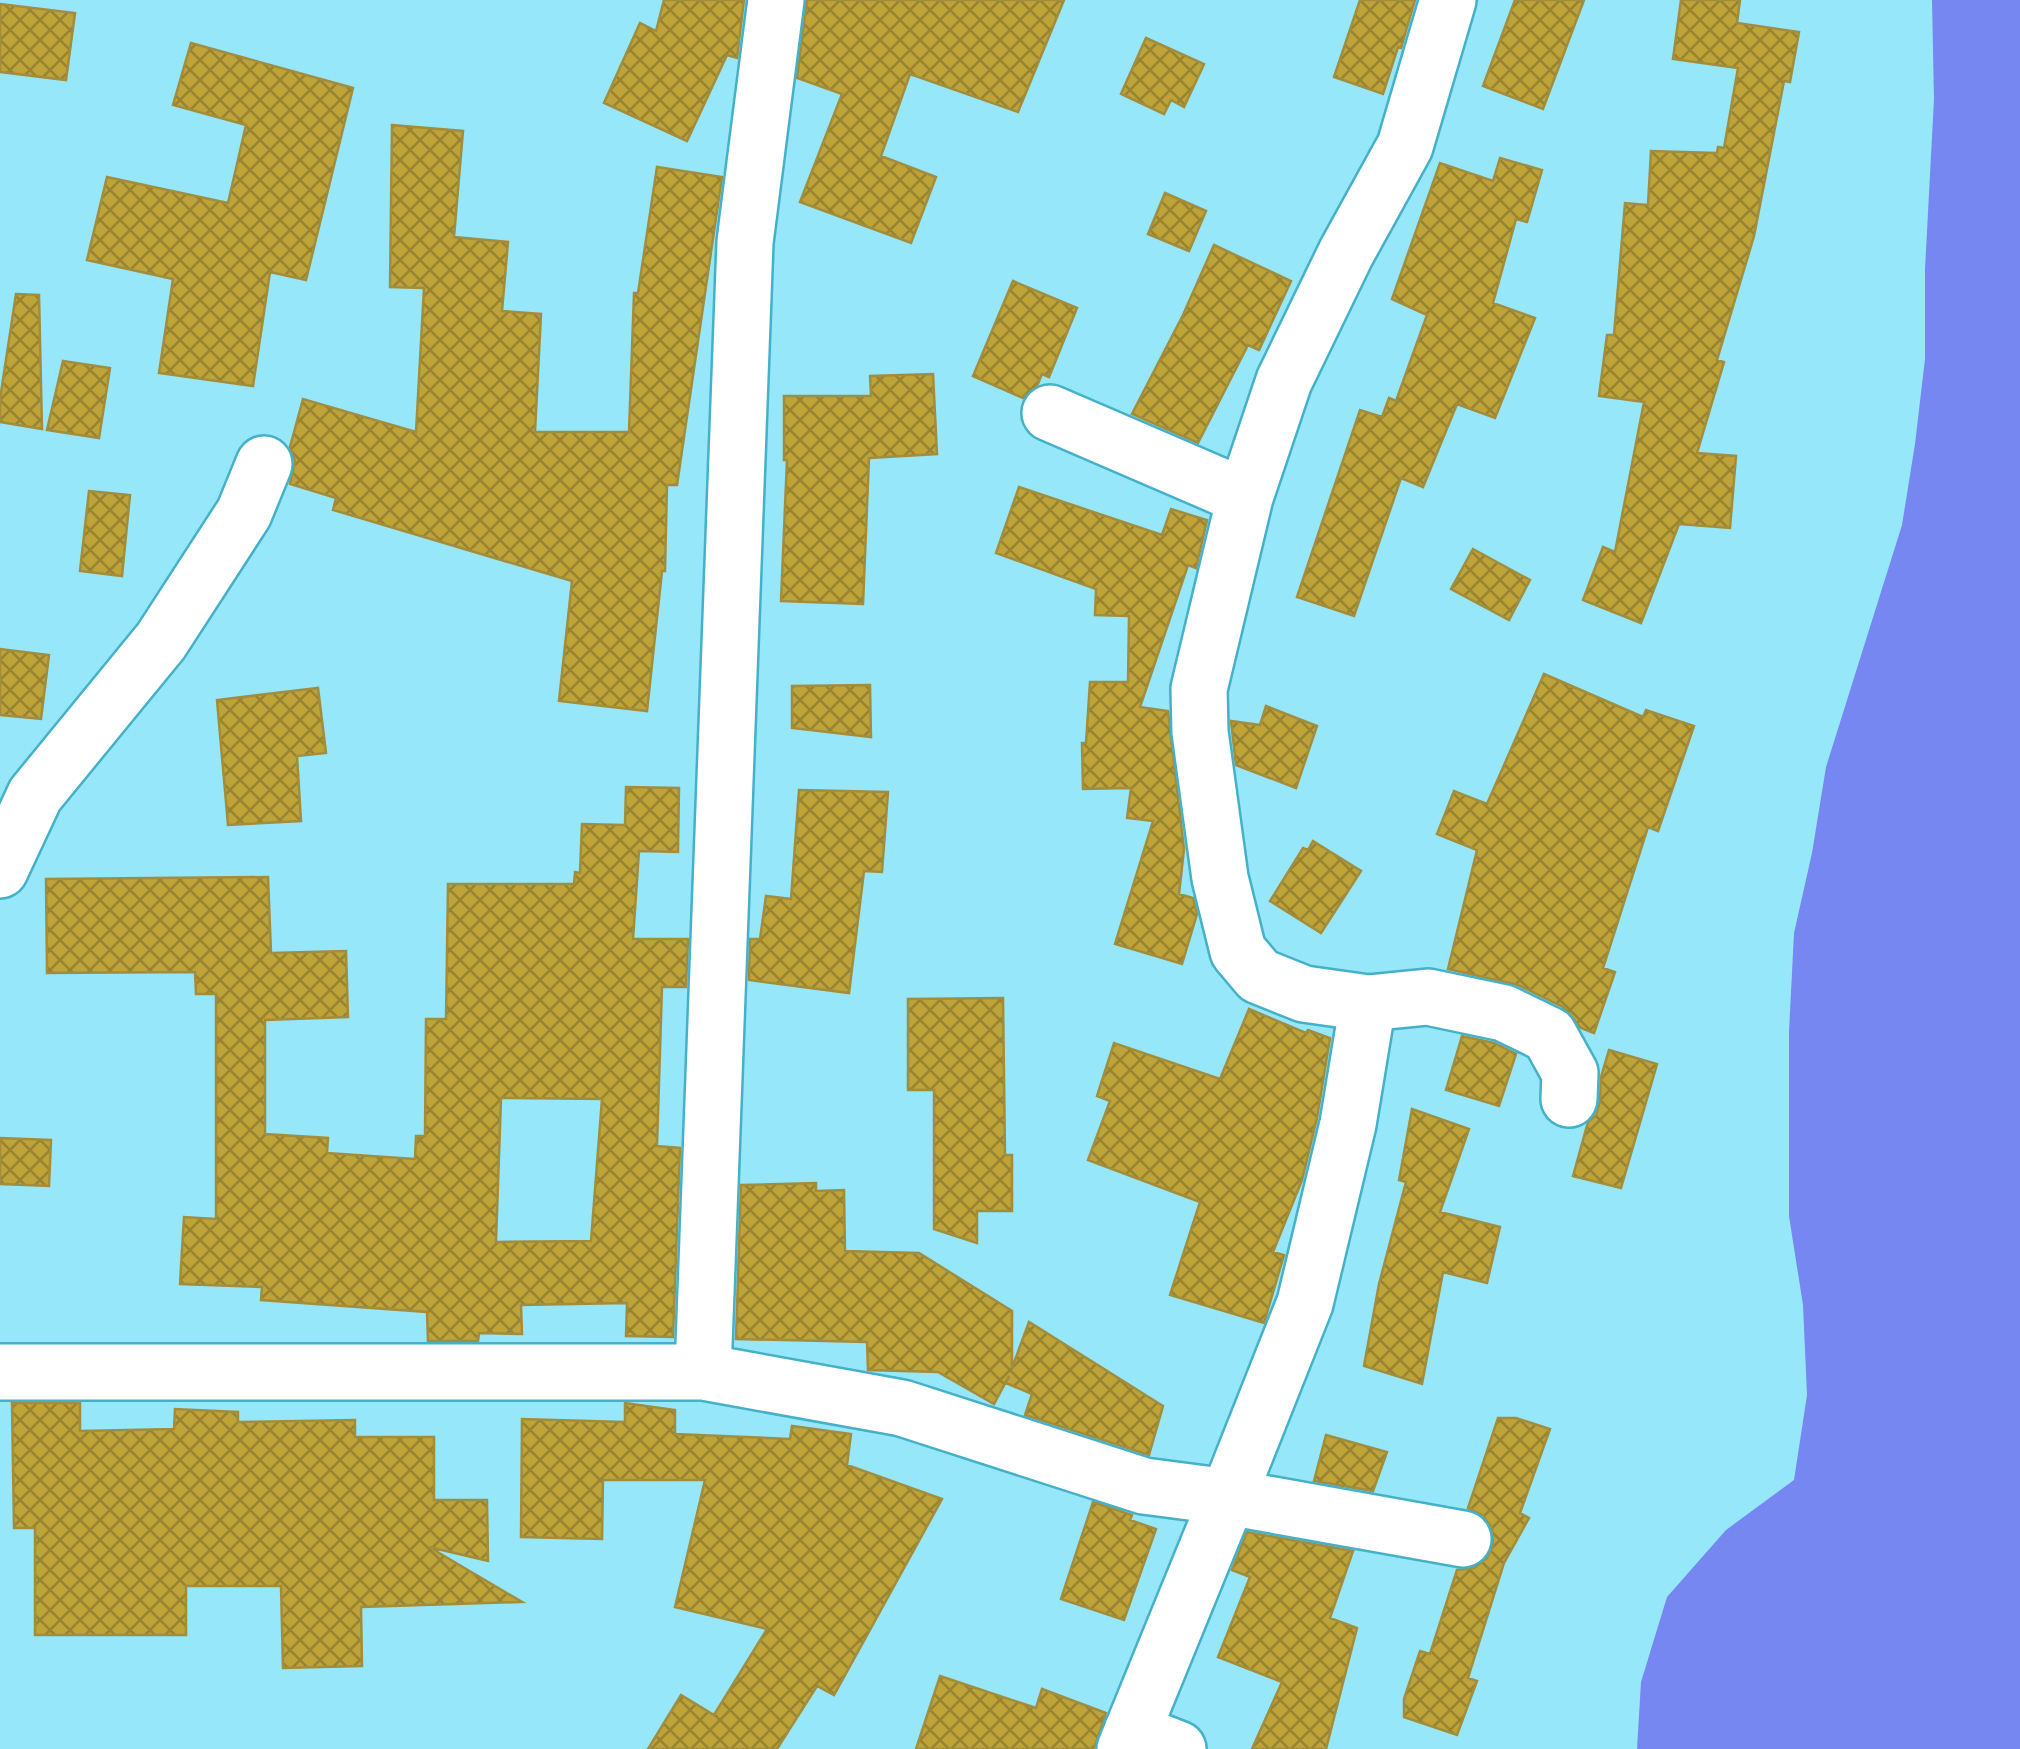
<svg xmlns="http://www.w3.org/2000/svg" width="2020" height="1749" font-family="'Open Sans',sans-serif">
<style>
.water{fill:#7687f1}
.building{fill:url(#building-cross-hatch);stroke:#a28d3d;stroke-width:2.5;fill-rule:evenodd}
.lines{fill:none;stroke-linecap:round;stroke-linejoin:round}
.minor-casing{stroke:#44b1c8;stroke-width:60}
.minor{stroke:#fff;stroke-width:55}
</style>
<defs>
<pattern id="building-cross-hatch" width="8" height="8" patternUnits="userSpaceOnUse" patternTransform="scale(2.5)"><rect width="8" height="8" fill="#bea339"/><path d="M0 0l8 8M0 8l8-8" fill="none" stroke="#988430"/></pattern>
</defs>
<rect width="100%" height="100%" fill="#97e7fa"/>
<path class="water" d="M 1932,0 L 2020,0 L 2020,1749 L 1637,1749 L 1641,1682 L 1667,1597 L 1726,1530 L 1794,1480 L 1807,1395 L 1803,1305 L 1789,1216 L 1789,1032 L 1794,933 L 1812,853 L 1826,767 L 1902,525 L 1915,444 L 1925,359 L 1925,269 L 1934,99 Z"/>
<path class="building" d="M 664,0 L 744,0 L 737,58 L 727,55 L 687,141 L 604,103 L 640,23 L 656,31 Z
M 807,0 L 1064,0 L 1018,112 L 910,74 L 881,156 L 936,177 L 911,243 L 800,202 L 842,94 L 797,78 Z
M 1360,0 L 1415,0 L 1401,48 L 1398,47 L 1383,94 L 1334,77 Z
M 1515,0 L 1584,0 L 1543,109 L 1483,86 Z
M 1681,0 L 1740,0 L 1737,23 L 1799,32 L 1790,82 L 1784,81 L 1754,236 L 1717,360 L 1724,362 L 1697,453 L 1736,456 L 1730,528 L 1679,524 L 1641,623 L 1583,600 L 1603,547 L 1615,552 L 1644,402 L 1599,396 L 1607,335 L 1614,335 L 1625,203 L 1648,205 L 1651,151 L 1717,153 L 1718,147 L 1724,148 L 1738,68 L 1673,59 Z
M 0,4 L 75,13 L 66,80 L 0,72 Z
M 1146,38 L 1204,64 L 1184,107 L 1171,100 L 1164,114 L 1121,94 Z
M 191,43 L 353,88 L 306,280 L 270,272 L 253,386 L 159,373 L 173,279 L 87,260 L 107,177 L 228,203 L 246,125 L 173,105 Z
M 392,125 L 463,131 L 454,237 L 508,242 L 502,311 L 541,314 L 535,432 L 629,432 L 634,293 L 638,293 L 657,167 L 722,177 L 677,485 L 667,485 L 665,571 L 662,571 L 647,711 L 559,701 L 572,581 L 333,510 L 336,498 L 290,484 L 295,461 L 290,447 L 303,399 L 416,432 L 424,288 L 390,287 Z
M 1500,158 L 1542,170 L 1527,222 L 1516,219 L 1493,303 L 1535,318 L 1495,418 L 1457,404 L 1423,487 L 1401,478 L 1354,616 L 1297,597 L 1360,410 L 1382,417 L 1389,398 L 1396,401 L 1427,315 L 1392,299 L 1440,163 L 1493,181 Z
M 1165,193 L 1206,211 L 1189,251 L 1148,234 Z
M 1214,245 L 1291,281 L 1259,350 L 1248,345 L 1198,443 L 1132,414 L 1183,315 Z
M 1013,281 L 1077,308 L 1049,377 L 1042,374 L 1037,386 L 1023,398 L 973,376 Z
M 16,294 L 39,295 L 42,429 L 0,422 L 0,399 Z
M 63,361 L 110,368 L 99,438 L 47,430 Z
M 933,374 L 937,454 L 869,458 L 863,604 L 781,601 L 787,460 L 784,460 L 784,396 L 871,396 L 870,376 Z
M 1019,487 L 1162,535 L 1171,509 L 1207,520 L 1196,568 L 1188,565 L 1140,707 L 1168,711 L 1184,849 L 1179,894 L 1193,898 L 1197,914 L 1182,964 L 1115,944 L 1153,821 L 1127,818 L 1131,788 L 1083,789 L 1082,743 L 1086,743 L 1090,682 L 1128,682 L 1129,616 L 1095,615 L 1096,589 L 996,553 Z
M 89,491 L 130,495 L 122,576 L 80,571 Z
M 1473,549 L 1530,580 L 1509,620 L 1451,589 Z
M 0,649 L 49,655 L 41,719 L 0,715 Z
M 1544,674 L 1643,717 L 1646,710 L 1694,726 L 1658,831 L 1648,827 L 1603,968 L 1615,972 L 1594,1033 L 1581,1028 L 1563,1007 L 1518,985 L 1448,969 L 1477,850 L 1437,834 L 1454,791 L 1487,804 Z
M 870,685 L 871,737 L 792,728 L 792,686 Z
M 318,688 L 326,753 L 297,756 L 301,821 L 228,825 L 217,700 Z
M 1266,706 L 1317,726 L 1296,788 L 1236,765 L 1231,721 L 1260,725 Z
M 626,787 L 679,788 L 678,852 L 639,851 L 633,939 L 688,939 L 686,987 L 662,987 L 657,1146 L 680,1148 L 673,1337 L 626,1336 L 627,1303 L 521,1305 L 522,1334 L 479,1333 L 478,1341 L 428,1341 L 427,1312 L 261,1300 L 262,1287 L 180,1284 L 184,1217 L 216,1219 L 216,994 L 196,994 L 195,972 L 47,973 L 46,879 L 268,877 L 271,953 L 346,951 L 348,1017 L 265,1020 L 265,1134 L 328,1138 L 327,1153 L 415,1159 L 416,1136 L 425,1136 L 426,1019 L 446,1019 L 448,884 L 574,884 L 575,872 L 580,873 L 582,824 L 625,825 ZM 501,1098 L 602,1099 L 591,1241 L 496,1242 Z
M 799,790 L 888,792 L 882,872 L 864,871 L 849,993 L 749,980 L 750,939 L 760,939 L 766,896 L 791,899 Z
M 1313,841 L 1361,871 L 1321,933 L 1270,901 L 1303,848 L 1308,850 Z
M 1003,998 L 1005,1155 L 1012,1155 L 1012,1211 L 977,1211 L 977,1243 L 934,1229 L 934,1090 L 908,1090 L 908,999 Z
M 1249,1009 L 1306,1033 L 1308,1030 L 1330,1038 L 1317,1118 L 1302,1180 L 1273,1252 L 1284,1255 L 1264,1323 L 1170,1295 L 1200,1202 L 1088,1160 L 1110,1101 L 1097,1096 L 1114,1043 L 1220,1079 Z
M 1462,1036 L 1494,1043 L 1516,1054 L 1499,1106 L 1446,1090 Z
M 1609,1050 L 1657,1064 L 1621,1188 L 1573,1176 L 1588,1122 L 1596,1115 L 1600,1101 L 1601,1077 Z
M 1412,1109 L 1469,1129 L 1440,1212 L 1500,1227 L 1487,1283 L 1443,1272 L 1422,1384 L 1364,1366 L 1379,1284 L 1406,1182 L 1399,1180 Z
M 0,1138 L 51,1140 L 49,1186 L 0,1184 Z
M 816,1183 L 816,1191 L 844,1190 L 845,1251 L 919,1253 L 1012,1311 L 1012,1368 L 1029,1322 L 1163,1406 L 1149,1455 L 1025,1415 L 1032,1394 L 1006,1383 L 1009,1376 L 994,1404 L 938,1372 L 868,1370 L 867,1342 L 736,1339 L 741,1185 Z
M 12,1403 L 80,1403 L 80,1431 L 174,1429 L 175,1409 L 238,1412 L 238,1422 L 355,1420 L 355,1437 L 434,1437 L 434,1500 L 487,1500 L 488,1561 L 429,1547 L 522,1602 L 361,1607 L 362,1666 L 283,1668 L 281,1586 L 186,1586 L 186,1635 L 35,1635 L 35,1528 L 14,1528 Z
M 625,1403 L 675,1410 L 675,1434 L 790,1439 L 792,1426 L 851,1434 L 847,1465 L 942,1499 L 834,1695 L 817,1686 L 777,1749 L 648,1749 L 681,1695 L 714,1715 L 767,1629 L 675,1607 L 705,1480 L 603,1480 L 602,1539 L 521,1537 L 522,1419 L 625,1422 Z
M 1498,1418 L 1516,1418 L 1550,1429 L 1520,1513 L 1529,1518 L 1504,1563 L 1468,1678 L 1477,1681 L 1457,1735 L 1404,1717 L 1404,1699 L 1420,1651 L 1430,1654 L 1457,1570 L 1474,1568 L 1487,1558 L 1493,1545 L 1492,1528 L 1482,1515 L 1468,1508 Z
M 1326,1435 L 1387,1452 L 1373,1491 L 1314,1481 Z
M 1093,1502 L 1132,1515 L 1130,1520 L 1156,1529 L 1124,1620 L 1061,1599 Z
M 1247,1532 L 1353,1551 L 1330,1618 L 1357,1628 L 1326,1749 L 1252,1749 L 1282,1682 L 1218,1657 L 1250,1577 L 1232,1570 Z
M 940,1676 L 1036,1708 L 1042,1689 L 1106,1713 L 1094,1749 L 916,1749 Z"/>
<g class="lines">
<g class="minor-casing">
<path id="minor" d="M 1050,413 L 1245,497
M 0,870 L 35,795 L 161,641 L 244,513 L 264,464
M 1368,1003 L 1428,997 L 1504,1013 L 1549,1035 L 1570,1073 L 1569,1099
M 0,1372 L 703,1372 L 902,1408 L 1144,1486 L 1228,1497 L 1305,1303 L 1348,1124 L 1368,1003 L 1304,994 L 1259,976 L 1238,951 L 1220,878 L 1200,732 L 1199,689 L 1245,497 L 1284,381 L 1346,253 L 1405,146 L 1448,0
M 703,1372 L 745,242 L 776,0
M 1132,1731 L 1178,1749
M 1125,1749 L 1228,1497 L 1463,1539"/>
</g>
<use href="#minor" class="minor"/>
</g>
</svg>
